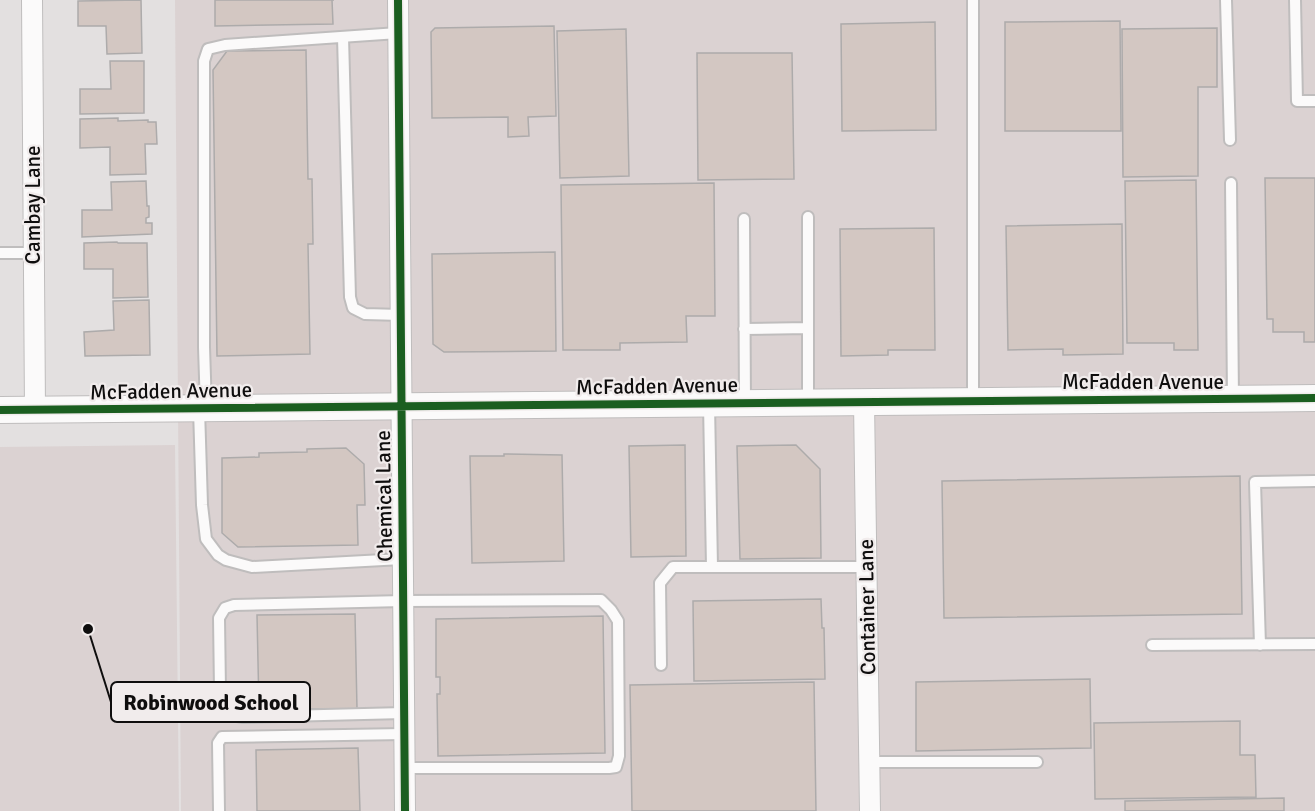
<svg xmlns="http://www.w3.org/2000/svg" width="1315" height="811" font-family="Signika,sans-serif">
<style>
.built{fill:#dbd2d2}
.building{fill:#d3c7c2;stroke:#adabab;stroke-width:1.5}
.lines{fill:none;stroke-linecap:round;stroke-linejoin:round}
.service-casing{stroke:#bfbdbd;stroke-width:14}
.minor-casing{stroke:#bfbdbd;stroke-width:22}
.tertiary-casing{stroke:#bfbdbd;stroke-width:28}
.service{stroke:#fbfafa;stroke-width:10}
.minor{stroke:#fbfafa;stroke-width:20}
.tertiary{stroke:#fbfafa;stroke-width:26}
.cycleway-casing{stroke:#f1ecec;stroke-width:11}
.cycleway{stroke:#1b5e20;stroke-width:8}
.labels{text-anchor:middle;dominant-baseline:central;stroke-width:4.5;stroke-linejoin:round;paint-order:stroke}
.street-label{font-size:21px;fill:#0f0e0e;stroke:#f1ecec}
.leader{fill:none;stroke:#0f0e0e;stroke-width:2}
.callout-dot{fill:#0f0e0e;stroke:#f1ecec;stroke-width:2}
.callout{fill:#f1ecec;stroke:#0f0e0e;stroke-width:2}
.callout-label{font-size:22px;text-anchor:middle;font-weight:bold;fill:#0f0e0e}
</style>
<rect width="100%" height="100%" fill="#e3e0e0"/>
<path class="built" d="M 175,0 L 1315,0 L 1315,811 L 181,811 Z
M 175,445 L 179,811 L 0,811 L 0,447 Z"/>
<path class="building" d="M 141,0 L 142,53 L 107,54 L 106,26 L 78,26 L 78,1 Z
M 215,0 L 334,0 L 332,0 L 333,24 L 215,26 Z
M 1120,21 L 1121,131 L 1005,131 L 1005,22 Z
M 935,22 L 936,130 L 842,131 L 841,24 Z
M 554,26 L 556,116 L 528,117 L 529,136 L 508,137 L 508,117 L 432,118 L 431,32 L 435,28 Z
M 1217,28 L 1217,87 L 1198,87 L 1198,176 L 1123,177 L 1122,29 Z
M 626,29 L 629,176 L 560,178 L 557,31 Z
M 306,50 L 308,179 L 312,179 L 313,244 L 308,244 L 310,354 L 217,356 L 213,70 L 227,51 Z
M 697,53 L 792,53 L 794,179 L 698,180 Z
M 110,61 L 144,61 L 144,113 L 80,114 L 80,89 L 111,89 Z
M 118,118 L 118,121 L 148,120 L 148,122 L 156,122 L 157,144 L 145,144 L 146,174 L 110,175 L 110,147 L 80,148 L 80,119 Z
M 1265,178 L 1315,178 L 1315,342 L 1304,342 L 1304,332 L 1273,332 L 1273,319 L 1267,319 Z
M 1196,180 L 1198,350 L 1174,350 L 1174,343 L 1127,343 L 1125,181 Z
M 146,181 L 147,206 L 149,206 L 149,217 L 146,218 L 146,223 L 152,223 L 152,234 L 82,237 L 82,210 L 112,210 L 111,182 Z
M 714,183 L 715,316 L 686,316 L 687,342 L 620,343 L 620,350 L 563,350 L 561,185 Z
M 1122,224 L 1123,354 L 1063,355 L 1063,349 L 1008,350 L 1006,226 Z
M 934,228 L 935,350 L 888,350 L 888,355 L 841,356 L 840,229 Z
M 117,242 L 118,243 L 147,243 L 148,297 L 113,298 L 113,269 L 84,269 L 84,243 Z
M 555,252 L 556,351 L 444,352 L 433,344 L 432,254 Z
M 149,300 L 150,355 L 85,356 L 84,332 L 114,330 L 113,301 Z
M 685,445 L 686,556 L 631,557 L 629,446 Z
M 796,445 L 820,469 L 821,558 L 740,559 L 737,446 Z
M 346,448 L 364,464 L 365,505 L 357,505 L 358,545 L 238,547 L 222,533 L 222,458 L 259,457 L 259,453 L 307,452 L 307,449 Z
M 504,454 L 562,455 L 564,561 L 472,563 L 470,456 L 504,456 Z
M 1240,476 L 1242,614 L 944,618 L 942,481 Z
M 821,599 L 822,628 L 824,628 L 825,679 L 694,681 L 693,601 Z
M 355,614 L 357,709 L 259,709 L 257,615 Z
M 603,616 L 605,753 L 438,756 L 437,694 L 440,694 L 440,677 L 436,677 L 436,619 Z
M 1090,679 L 1091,748 L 916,751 L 916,682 Z
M 814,682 L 816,811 L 632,811 L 630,685 Z
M 1240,721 L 1240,755 L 1255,755 L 1256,797 L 1095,799 L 1094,723 Z
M 358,748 L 360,811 L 257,811 L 256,750 Z
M 1284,798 L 1284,811 L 1125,811 L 1125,801 Z"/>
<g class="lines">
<g class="service-casing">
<path id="service" d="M 1226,0 L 1230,140
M 1295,0 L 1297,101 L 1315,101
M 343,37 L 350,297 L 353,308 L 365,314 L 401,315
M 1231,183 L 1233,399
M 808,217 L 808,403
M 744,219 L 745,403
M 0,253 L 34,253
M 744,329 L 808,328
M 973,401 L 973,0
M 709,404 L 712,567
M 206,408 L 204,347 L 204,61 L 208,49 L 225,45 L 398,33
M 199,409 L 202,505 L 206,539 L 218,555 L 226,560 L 252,567 L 402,559
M 1152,645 L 1315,644
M 1260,645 L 1255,482 L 1315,481
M 661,665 L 660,583 L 673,567 L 866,567
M 404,713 L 243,717 L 231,715 L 226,706 L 220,691 L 219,618 L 225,608 L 234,605 L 403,601 L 601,600 L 611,610 L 618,621 L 619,756 L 616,767 L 609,768 L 405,768
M 869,762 L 1037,762
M 219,811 L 218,743 L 222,737 L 404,734"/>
</g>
<g class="minor-casing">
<path id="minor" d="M 32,0 L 35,410
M 398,0 L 405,811
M 864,402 L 870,811"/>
</g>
<g class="tertiary-casing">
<path id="tertiary" d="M 0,410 L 1315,398"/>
</g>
<use href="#service" class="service"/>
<use href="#minor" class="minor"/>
<use href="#tertiary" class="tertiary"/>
<g class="cycleway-casing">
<path id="cycleway" d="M 398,0 L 405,811
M 0,410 L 1315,398"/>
</g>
<use href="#cycleway" class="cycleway"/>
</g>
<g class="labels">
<g class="street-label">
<text transform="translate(33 205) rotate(-90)">Cambay Lane</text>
<text x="1143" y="382">McFadden Avenue</text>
<text transform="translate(657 386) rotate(-1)">McFadden Avenue</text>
<text transform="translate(171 391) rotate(-1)">McFadden Avenue</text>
<text transform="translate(384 496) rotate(-91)">Chemical Lane</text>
<text transform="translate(867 607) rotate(-91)">Container Lane</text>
</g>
</g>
<path class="leader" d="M88 629L111 702"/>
<circle class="callout-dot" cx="88" cy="629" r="6"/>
<rect class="callout" x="111" y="682" width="199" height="40" rx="6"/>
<g class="callout-label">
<text x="211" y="710">Robinwood School</text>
</g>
</svg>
